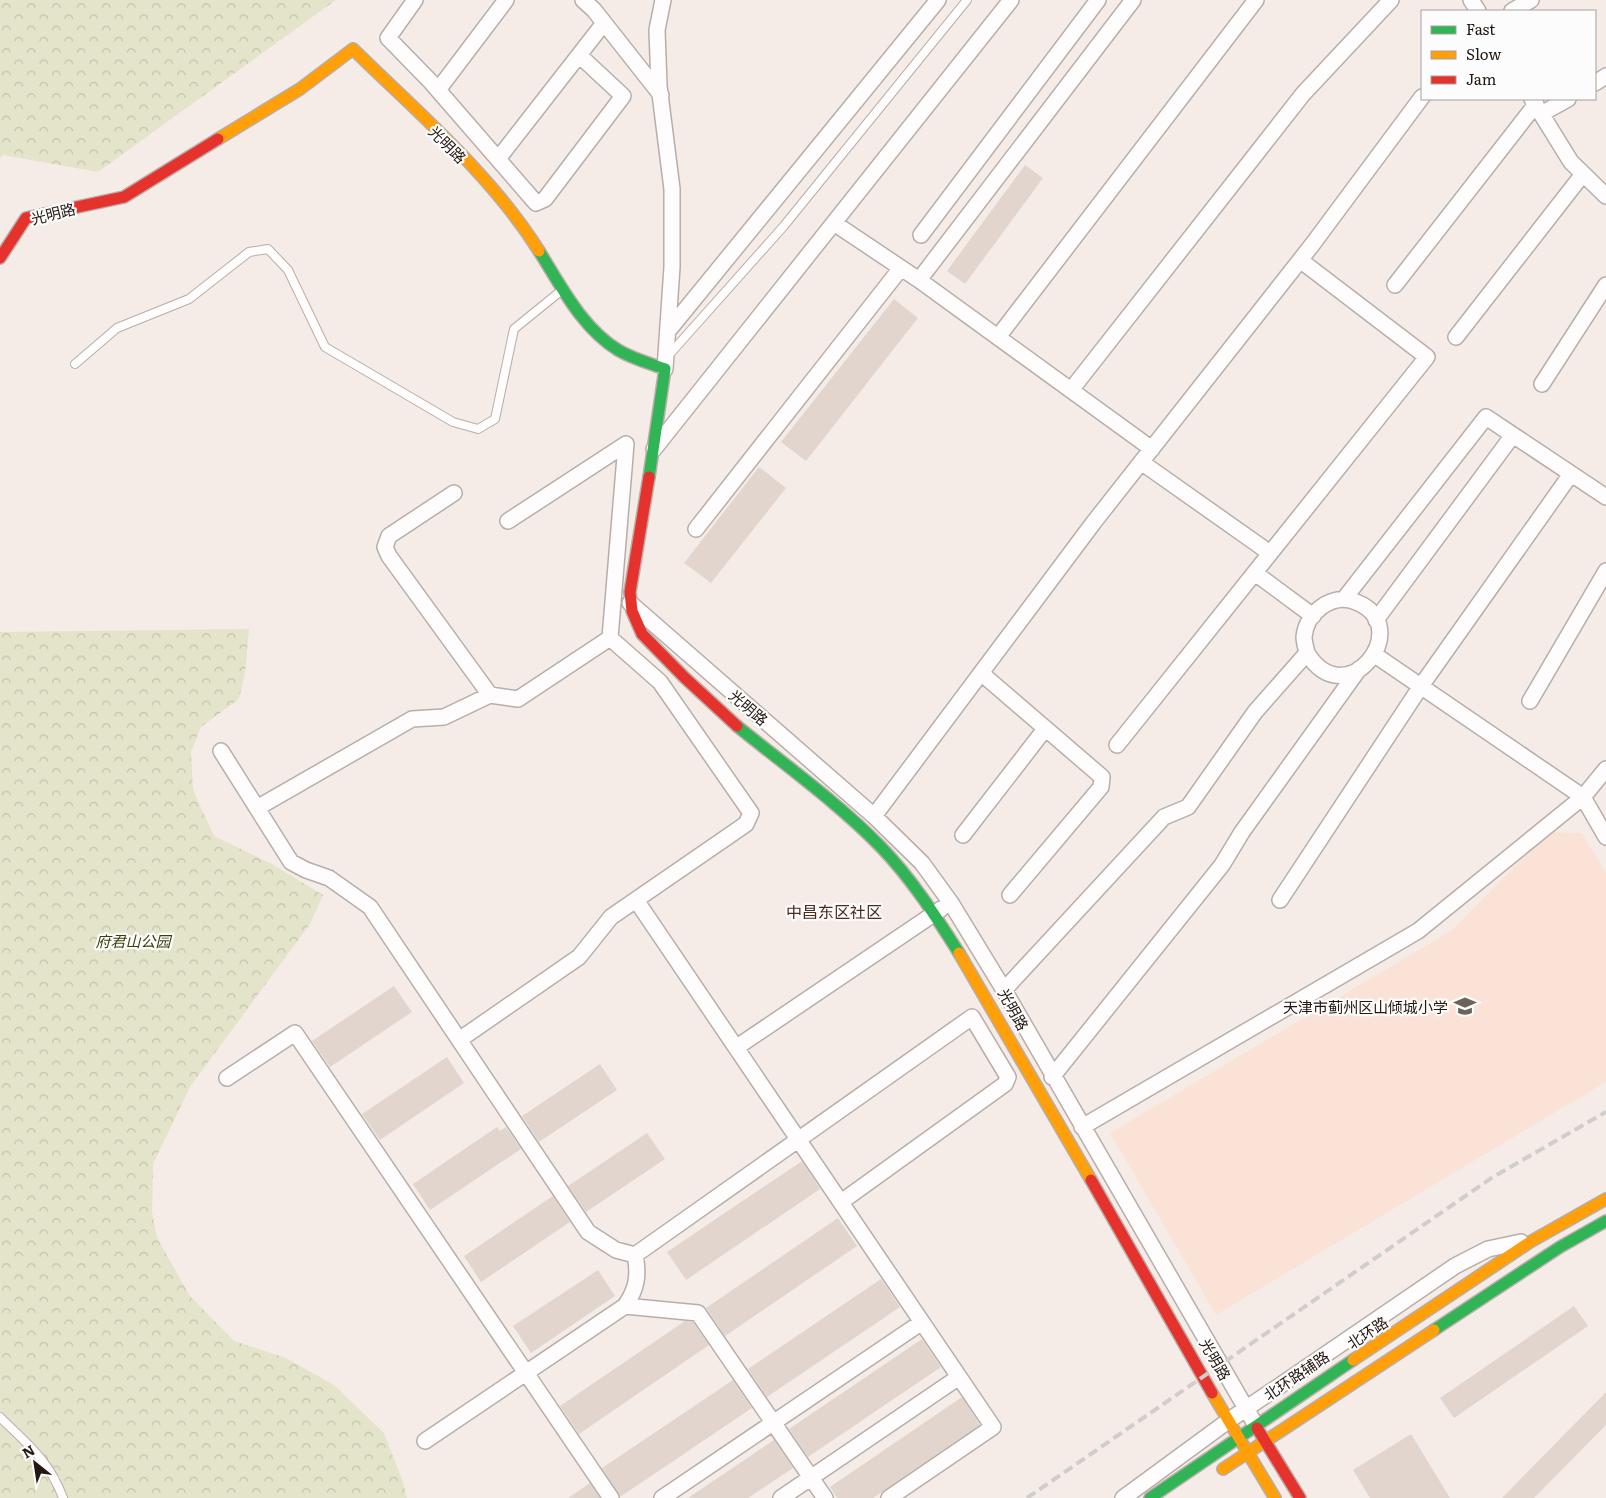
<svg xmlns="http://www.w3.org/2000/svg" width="1606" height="1498" font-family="Literata,'Noto Sans SC',serif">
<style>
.built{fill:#fae3d6}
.forest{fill:url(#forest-crowns)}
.building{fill:#e2d5ce}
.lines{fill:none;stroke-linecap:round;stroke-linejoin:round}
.lane-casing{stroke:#b8aea9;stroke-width:10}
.street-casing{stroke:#b8aea9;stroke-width:18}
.fast-casing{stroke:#b8aea9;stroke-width:14}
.slow-casing{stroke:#b8aea9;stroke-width:14}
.jam-casing{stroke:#b8aea9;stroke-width:14}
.lane{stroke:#fefcfc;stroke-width:8}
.street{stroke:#fefcfc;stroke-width:15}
.fast{stroke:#30b455;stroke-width:11}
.slow{stroke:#ff9f0a;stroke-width:11}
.jam{stroke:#e5322d;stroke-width:11}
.rail{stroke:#d0cecd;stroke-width:4;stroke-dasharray:10 5;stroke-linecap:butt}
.labels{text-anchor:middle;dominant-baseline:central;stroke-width:4.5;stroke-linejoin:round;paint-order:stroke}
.street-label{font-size:15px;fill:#231710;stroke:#fcfcfc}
.park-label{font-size:15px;font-style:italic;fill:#3d4109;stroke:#fcfcfc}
.poi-label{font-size:15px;fill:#231710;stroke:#fcfcfc;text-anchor:end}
.neighbourhood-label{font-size:16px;fill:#482c1c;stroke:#fcfcfc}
</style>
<defs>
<pattern id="forest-crowns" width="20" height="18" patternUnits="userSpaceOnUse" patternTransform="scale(1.25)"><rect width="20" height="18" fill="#e4e4ca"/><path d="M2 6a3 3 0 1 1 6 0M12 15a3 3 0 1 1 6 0" fill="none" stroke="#c3c3ac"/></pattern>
</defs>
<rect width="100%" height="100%" fill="#f5ece8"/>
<path class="built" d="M 1548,832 L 1582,833 L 1606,873 L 1606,1082 L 1216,1315 L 1110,1133 L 1452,930 Z"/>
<path class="forest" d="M 0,0 L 336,0 L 98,172 L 3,155 L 0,158 Z
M 249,629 L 245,673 L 239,699 L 201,727 L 191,752 L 193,790 L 214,836 L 272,864 L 323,895 L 310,924 L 190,1087 L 153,1164 L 152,1212 L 157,1238 L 190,1296 L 234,1341 L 286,1358 L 334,1385 L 384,1433 L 403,1482 L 407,1498 L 0,1498 L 0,632 Z"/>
<path class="building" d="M 1025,165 L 1043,178 L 965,284 L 947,271 Z
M 894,299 L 918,318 L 806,461 L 781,442 Z
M 759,467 L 786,488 L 711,583 L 684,563 Z
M 394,986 L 412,1012 L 330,1067 L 312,1041 Z
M 447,1057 L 464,1083 L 380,1140 L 362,1114 Z
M 600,1064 L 617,1090 L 539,1142 L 522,1116 Z
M 497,1127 L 500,1131 L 506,1127 L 521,1149 L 430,1210 L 413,1184 Z
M 647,1133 L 665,1159 L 586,1212 L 568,1186 Z
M 802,1161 L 820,1189 L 686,1280 L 667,1252 Z
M 553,1196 L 570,1222 L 481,1282 L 464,1256 Z
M 838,1218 L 857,1246 L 725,1336 L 706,1308 Z
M 598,1270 L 615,1296 L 531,1353 L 513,1326 Z
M 881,1279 L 900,1307 L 767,1397 L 748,1369 Z
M 1574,1306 L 1588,1326 L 1454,1418 L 1440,1398 Z
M 685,1321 L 693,1322 L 709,1345 L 579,1434 L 560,1406 Z
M 922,1339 L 941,1367 L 808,1457 L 789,1429 Z
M 733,1380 L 752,1408 L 620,1497 L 602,1468 Z
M 1606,1392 L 1606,1425 L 1534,1498 L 1502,1498 Z
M 962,1397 L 980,1425 L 873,1498 L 837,1498 L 830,1487 Z
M 1411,1434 L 1450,1498 L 1370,1498 L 1353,1470 Z
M 774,1440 L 793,1468 L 748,1498 L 688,1498 Z
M 590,1483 L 600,1498 L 568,1498 Z"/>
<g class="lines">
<g class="lane-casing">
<path id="lane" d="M 668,356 L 783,227 L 967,0
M 75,364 L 117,328 L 189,299 L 249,252 L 268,249 L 288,270 L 325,347 L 453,422 L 478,429 L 495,419 L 514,329 L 562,290
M 0,1417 C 28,1445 49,1460 63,1498"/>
</g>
<g class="street-casing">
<path id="street" d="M 415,0 L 388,38 L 431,82 L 536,203 L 545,199 L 623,96 L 579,55
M 583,0 L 594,10 L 661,95
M 663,0 L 657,30 L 659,86 L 672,189 L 672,267 L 665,369
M 1471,0 L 1478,11
M 1512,11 L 1531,0
M 1595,83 L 1606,76
M 438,90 L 506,0
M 1532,99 L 1571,162 L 1606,196
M 1541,114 L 1568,99
M 498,159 L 604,23
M 834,223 L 919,280 L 1152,449
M 921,235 L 1098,0
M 919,280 L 1133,0
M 1395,285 L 1536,104
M 668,331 L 938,0
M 998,337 L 1256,0
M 1456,337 L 1583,174
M 1542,384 L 1606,285
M 1071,390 L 1303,94 L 1391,0
M 654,449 L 1011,0
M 1141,462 L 1270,553
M 454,493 L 389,536 L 385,547 L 389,556 L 490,695
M 696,529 L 901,268
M 1255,573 L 1313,616
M 1344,599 L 1486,417 L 1606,497
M 630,603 L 874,816 L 922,863 L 951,903 L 1004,990 L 1255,1424
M 1376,620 L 1513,435
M 1375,655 L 1583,797 L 1606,837
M 981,673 L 1102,777 L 1101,787 L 1010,895
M 1530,701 L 1606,571
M 1117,745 L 1427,357 L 1300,260
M 221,751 L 291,862 L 306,870 L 329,878 L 370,907 L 588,1232 L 616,1250 L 635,1255 L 972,1017 L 1008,1077 L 1005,1084 L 841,1202
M 257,808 L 412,719 L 444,717 L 490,695 L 518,699 L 610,638
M 874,816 L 1094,522 L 1312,245 L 1422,97
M 963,835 L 1045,729
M 636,900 L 993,1427 L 889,1498
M 1280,900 L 1421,686 L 1571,474
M 1004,990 L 1164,817 L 1188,807 L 1255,712 L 1307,653 C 1306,648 1304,642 1304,637 C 1306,613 1332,592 1356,602 C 1417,626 1346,717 1307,653
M 459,1040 L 579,957 L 611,917 L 746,824 L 751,813 L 660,682 L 610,638 L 626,444 L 508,521
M 737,1047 L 941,909
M 1052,1077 L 1222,865 L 1242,832 L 1359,669
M 227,1078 L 295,1033 L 611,1498
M 1082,1127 L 1418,931 L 1583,797 L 1606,769
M 625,1306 L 698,1313 L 825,1498
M 425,1441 L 625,1306 C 637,1289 639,1275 635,1255
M 662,1498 L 922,1322
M 781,1498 L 959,1377
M 1123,1498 L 1228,1421 L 1455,1266 L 1488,1249 L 1521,1242"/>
</g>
<g class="fast-casing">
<path id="fast" d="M 539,251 C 561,286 582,328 618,350 C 633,359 649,363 665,369 L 649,477
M 737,726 C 785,765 837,802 880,846 C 911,878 935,915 959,953
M 1434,1330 L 1560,1247 L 1606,1221
M 1150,1498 L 1353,1360"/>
</g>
<g class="slow-casing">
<path id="slow" d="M 218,139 L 300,89 L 353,49 C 417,112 491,174 539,251
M 959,953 L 1091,1180
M 1353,1360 L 1530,1242 L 1606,1199
M 1212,1393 L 1275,1498
M 1223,1469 L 1434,1330"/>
</g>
<g class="jam-casing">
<path id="jam" d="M 0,258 L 26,218 L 124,197 L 218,139
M 649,477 L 630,592 L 632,611 L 642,634 L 684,677 L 737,726
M 1091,1180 L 1212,1393
M 1257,1428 L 1300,1498"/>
</g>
<use href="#lane" class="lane"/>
<use href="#street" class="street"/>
<use href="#fast" class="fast"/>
<use href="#slow" class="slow"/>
<use href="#jam" class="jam"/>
<path class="rail" d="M 1027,1498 L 1493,1177 L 1606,1112"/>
</g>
<defs>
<g id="school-bare" transform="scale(1.725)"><path d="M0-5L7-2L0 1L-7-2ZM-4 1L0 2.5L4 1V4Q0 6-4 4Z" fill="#6c625c" stroke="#fcfcfc" stroke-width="2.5" paint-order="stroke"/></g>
</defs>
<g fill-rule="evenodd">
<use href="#school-bare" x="1465" y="1006"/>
</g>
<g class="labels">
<g class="street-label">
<text transform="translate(448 144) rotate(45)">光明路</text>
<text transform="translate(53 213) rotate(-14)">光明路</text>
<text transform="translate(749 707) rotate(41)">光明路</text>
<text transform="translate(1014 1009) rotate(61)">光明路</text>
<text transform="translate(1367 1332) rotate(-33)">北环路</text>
<text transform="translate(1216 1359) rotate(60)">光明路</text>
<text transform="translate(1296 1375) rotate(-34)">北环路辅路</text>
</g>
<g class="park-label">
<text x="133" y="940">府君山公园</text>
</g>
<g class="poi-label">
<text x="1448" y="1006">天津市蓟州区山倾城小学</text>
</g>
<g class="neighbourhood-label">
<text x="834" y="911">中昌东区社区</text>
</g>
</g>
<rect x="1421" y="10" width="175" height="90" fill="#fcfcfc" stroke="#a5a09e"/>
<rect x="1431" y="26" width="25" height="8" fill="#30b455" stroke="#a5a09e"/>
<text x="1466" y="35" font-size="15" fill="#231710">Fast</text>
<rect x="1431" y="51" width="25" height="8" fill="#ff9f0a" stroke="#a5a09e"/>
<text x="1466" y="60" font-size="15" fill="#231710">Slow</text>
<rect x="1431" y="76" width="25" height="8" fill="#e5322d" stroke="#a5a09e"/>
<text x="1466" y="85" font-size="15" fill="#231710">Jam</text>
<g transform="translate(35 1463) rotate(330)" stroke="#fcfcfc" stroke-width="4" paint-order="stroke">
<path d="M0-4L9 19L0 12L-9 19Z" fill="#231710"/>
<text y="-8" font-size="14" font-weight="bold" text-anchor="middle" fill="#231710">N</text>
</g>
</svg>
